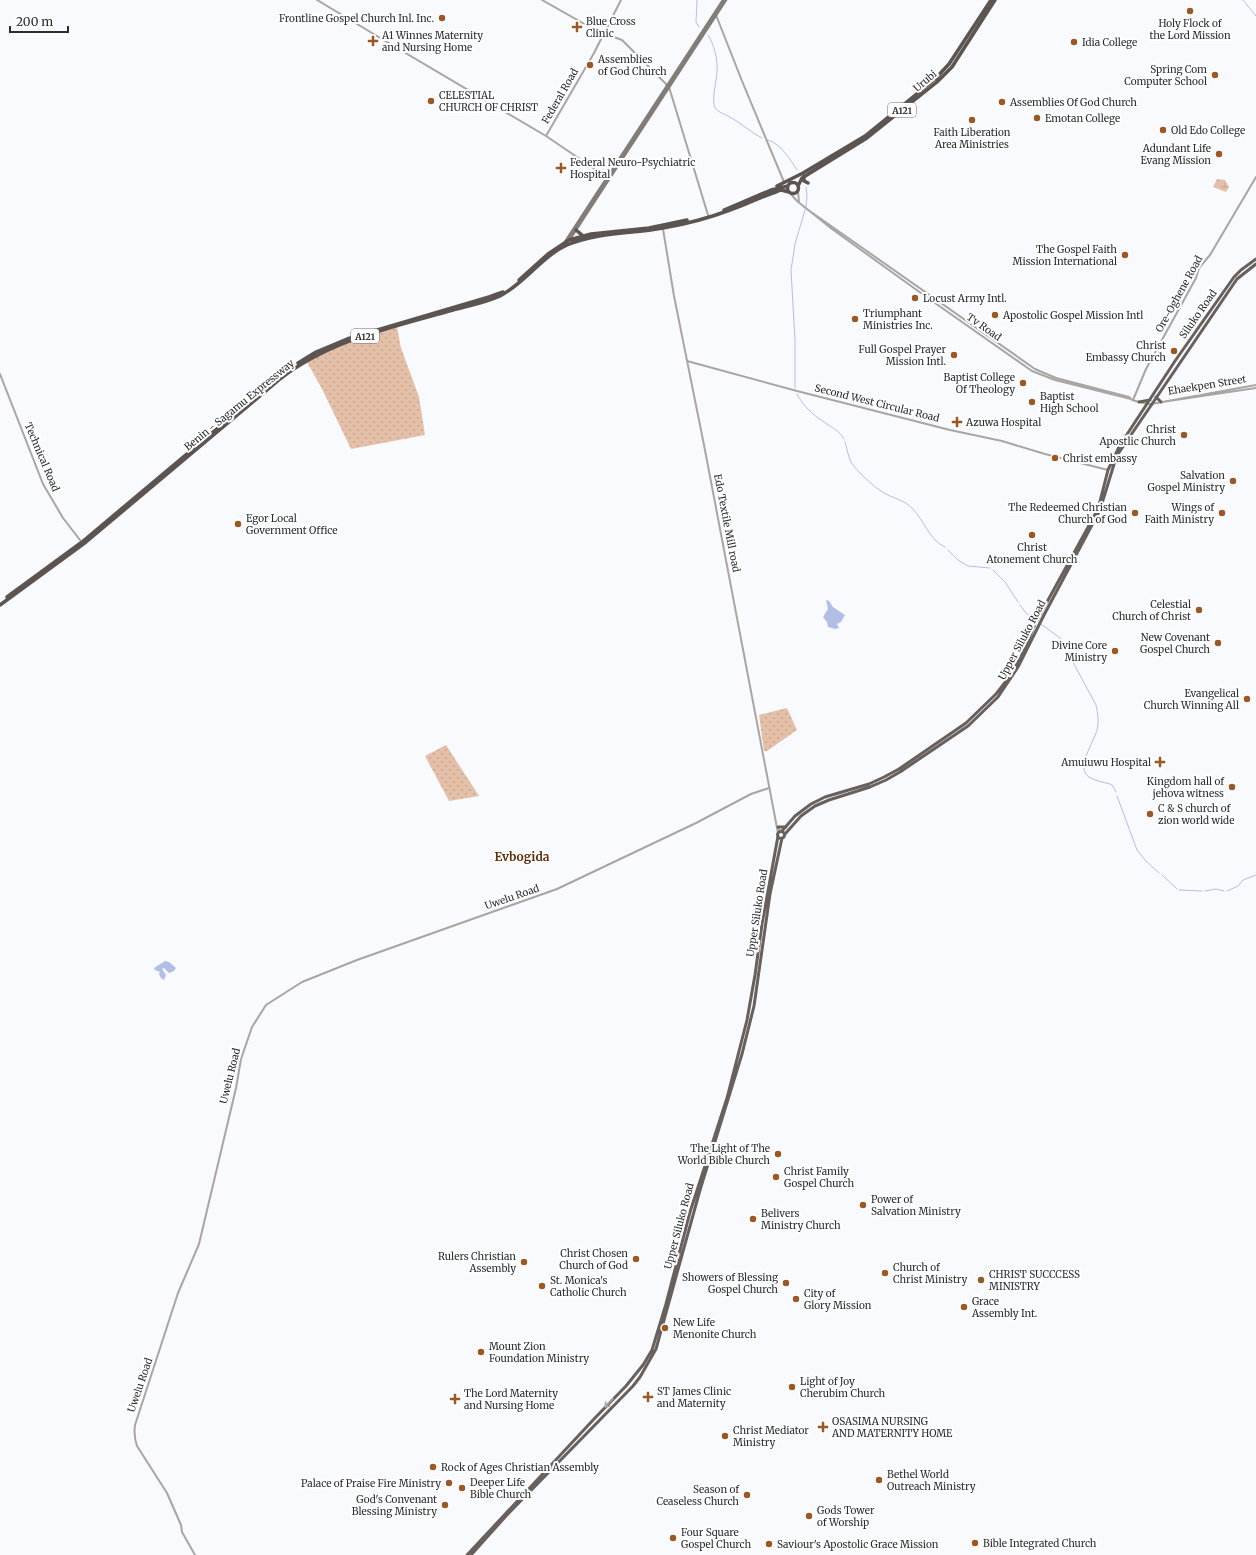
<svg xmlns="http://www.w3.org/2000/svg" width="1256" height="1555" font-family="Merriweather,serif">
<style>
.grass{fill:url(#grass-dots)}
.wetland{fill:url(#wetland-marsh)}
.water{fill:#b1bfe7}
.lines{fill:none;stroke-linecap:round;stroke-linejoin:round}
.stream{stroke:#b1bfe7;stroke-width:1}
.tertiary{stroke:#a9a5a3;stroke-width:2}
.secondary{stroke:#827d79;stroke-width:2.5}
.primary{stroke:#67605c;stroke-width:3}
.trunk{stroke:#5c5450;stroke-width:3.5}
.oneway{stroke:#aba8a5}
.poi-dot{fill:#9a5825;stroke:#fff;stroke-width:1.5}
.labels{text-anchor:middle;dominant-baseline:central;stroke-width:4;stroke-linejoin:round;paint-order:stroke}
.shield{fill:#fff;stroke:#6b6c6e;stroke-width:1}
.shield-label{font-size:9px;font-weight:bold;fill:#2b2d30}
.poi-label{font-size:10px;fill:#2b2d30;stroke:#fff;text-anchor:start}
.street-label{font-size:10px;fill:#2b2d30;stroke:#fff}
.quarter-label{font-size:12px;font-weight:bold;fill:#5e310d;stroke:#fff}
</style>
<defs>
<pattern id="grass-dots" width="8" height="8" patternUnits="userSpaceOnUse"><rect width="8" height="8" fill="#e5c0a8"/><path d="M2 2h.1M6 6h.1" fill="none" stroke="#c5a591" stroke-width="1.8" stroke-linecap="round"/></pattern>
<pattern id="wetland-marsh" width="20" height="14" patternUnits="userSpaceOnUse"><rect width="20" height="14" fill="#e5c0a8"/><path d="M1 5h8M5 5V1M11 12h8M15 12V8" fill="none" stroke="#c5a591"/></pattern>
</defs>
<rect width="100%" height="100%" fill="#f9fafe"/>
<path class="grass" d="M 397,327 L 401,348 L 419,397 L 425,435 L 351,449 L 322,389 L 307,362 C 335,346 366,335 397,327 Z
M 787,708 L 797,730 L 767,751 L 764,751 L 759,715 Z
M 446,745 L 479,796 L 449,801 L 425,756 Z"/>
<path class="wetland" d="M 1217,179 L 1225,180 L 1229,187 L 1226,192 L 1213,187 Z"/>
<path class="water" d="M 826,600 L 829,601 L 833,607 L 845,615 L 841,622 L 837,624 L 839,628 L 835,629 L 828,627 L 827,622 L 823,617 L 828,609 Z
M 165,961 L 169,962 L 176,968 L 174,971 L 169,973 L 164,968 L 162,969 L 166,975 L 164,980 L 161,978 L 159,974 L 160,972 L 155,970 L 154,968 Z"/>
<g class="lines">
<path class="stream" d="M 697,0 L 696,22 L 699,27
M 1243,0 L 1256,16
M 708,35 C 714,44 718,60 717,71 C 717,80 711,100 715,108 C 718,112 724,114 728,116 C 740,122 750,132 762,138
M 768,140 C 781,144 790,159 797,170
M 806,187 L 807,196 L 806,207
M 795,388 L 795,340 L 791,270 L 795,244 L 805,210
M 797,394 C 803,406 813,415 824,422 C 832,428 839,430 844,439
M 845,442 C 847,448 848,456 851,462 C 856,471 878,491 888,495 C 896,499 905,501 912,508 C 924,520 929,540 945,547
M 948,550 L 958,560 L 968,566 L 990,568
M 993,570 L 1005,582 L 1018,602
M 1020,605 L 1026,613 L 1035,620
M 1041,624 L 1060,638 L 1096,705 C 1098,714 1099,722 1097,730 C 1094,742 1075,768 1089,777 C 1095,781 1103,782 1110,784 L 1113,786 L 1116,792
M 1117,796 L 1137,850 L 1145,860 L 1159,873
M 1162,875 L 1177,889
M 1179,890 L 1202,891
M 1205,891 L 1216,889 L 1224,891
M 1227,891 L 1238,886 L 1243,880 L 1256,875"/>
<path class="tertiary" d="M 317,0 L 392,45 L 546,136 L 608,178
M 542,0 L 595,30 L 622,40 L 669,87 L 708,215
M 716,15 L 742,81 L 784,182
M 546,136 L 594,53 L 621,0
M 798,191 L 799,202
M 790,193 L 797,201 L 832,229 L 925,296 L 1032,371 L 1055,380 L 1131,399 L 1129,397 L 1056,378 L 1035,369 L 804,207
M 663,229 L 674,296 L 704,445 L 778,833
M 687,361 L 797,391 L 950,430 L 1002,441 L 1045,454 L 1108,470
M 0,374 L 43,484 L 63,518 L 80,540
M 1132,400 L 1147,404 L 1151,404 L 1256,385
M 1133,400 L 1146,369 L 1196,278 L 1199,268 L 1210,255 L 1256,177
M 1162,402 L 1256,388
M 778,827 L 780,831
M 195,1555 L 182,1532 L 181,1525 L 167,1493 L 137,1446 C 134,1438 134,1433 135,1425 L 178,1293 L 199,1244 L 236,1088 L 241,1059 L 252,1027 L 266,1005 L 302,982 L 357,960 L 557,889 L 696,823 L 751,794 L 769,788"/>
<path class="secondary" d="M 570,239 L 726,0
M 565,242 L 723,0"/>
<path class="primary" d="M 1156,397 L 1161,402
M 1139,402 L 1150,400
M 1118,454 L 1237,279 L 1256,264
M 778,827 L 786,827
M 782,831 L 795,816 L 811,804 L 825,797 L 869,784 L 884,777 L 899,769 L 966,723 L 996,694 L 1007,680 L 1020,659 L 1036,622 L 1098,509 L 1108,470 L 1120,445 L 1175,361 L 1234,277 L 1241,270 L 1256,259
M777.5 835a3.5 3.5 0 1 1 7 0a3.5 3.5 0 1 1-7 0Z
M 785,834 L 801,816 L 815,806 L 829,800 L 870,787 L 886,780 L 900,772 L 968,726 L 998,697 L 1018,667 L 1044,615 L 1100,510 L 1115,461
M 467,1555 L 594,1419 L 626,1386 L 643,1365 L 652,1350 L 666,1304 L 690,1212 L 727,1098 L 747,1020 L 755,975 L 762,924 L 778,836
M 471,1555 L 506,1516 L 633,1386 L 640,1377 L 656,1349 L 700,1190 L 742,1054 L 754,1006 L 770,894 L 782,838"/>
<path class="trunk" d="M 804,176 L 804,181 L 808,183
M787.5 188a5.5 5.5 0 1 1 11 0a5.5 5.5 0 1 1-11 0Z
M 777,186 L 803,173 L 865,136 L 935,79 L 949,64 L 991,0
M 798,186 L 802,178 L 867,138 L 937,82 L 952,67 L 995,0
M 724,210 L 771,190 L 788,186
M 576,230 L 582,235
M 519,280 L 548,254 L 569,240 L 591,234 L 649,228 L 687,220
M 298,363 L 316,352 L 347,339 L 489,297 L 503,292
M 7,597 L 82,542 L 275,380
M 0,605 L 86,542 L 280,379 C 330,340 393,327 453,310 C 468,306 485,303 500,296 C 525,283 541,257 567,245 C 598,232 631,234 663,228 C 686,224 709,218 730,210 C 746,205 760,197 776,192 L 781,190 L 789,192"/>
</g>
<defs><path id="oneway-shaft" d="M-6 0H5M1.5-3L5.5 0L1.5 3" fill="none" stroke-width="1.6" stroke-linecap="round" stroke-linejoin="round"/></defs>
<use class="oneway" href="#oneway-shaft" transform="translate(609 1403) rotate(135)"/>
<g class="poi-dot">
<circle cx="1190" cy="11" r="4"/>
<circle cx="442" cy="18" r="4"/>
<path d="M575 21h4v4h4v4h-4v4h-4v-4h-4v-4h4z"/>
<path d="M371 35h4v4h4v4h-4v4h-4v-4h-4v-4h4z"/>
<circle cx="1074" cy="42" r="4"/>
<circle cx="590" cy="65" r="4"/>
<circle cx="1215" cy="75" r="4"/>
<circle cx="431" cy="101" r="4"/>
<circle cx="1002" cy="102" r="4"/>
<circle cx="1037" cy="118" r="4"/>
<circle cx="972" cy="120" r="4"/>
<circle cx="1163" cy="130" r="4"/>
<circle cx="1219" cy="154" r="4"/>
<path d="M559 162h4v4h4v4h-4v4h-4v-4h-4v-4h4z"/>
<circle cx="1125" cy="255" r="4"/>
<circle cx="915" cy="298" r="4"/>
<circle cx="995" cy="315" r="4"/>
<circle cx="855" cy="319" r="4"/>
<circle cx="1174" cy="351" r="4"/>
<circle cx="954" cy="355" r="4"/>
<circle cx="1023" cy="383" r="4"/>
<circle cx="1032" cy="402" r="4"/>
<path d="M955 416h4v4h4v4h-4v4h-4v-4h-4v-4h4z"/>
<circle cx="1184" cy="435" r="4"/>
<circle cx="1055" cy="458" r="4"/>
<circle cx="1233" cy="481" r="4"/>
<circle cx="1135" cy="513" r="4"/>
<circle cx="1222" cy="513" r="4"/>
<circle cx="238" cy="524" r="4"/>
<circle cx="1032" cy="535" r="4"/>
<circle cx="1199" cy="610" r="4"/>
<circle cx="1218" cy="643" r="4"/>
<circle cx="1115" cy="651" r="4"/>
<circle cx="1247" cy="699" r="4"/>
<path d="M1158 756h4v4h4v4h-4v4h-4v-4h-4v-4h4z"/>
<circle cx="1232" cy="787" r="4"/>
<circle cx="1150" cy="814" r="4"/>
<circle cx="778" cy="1154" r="4"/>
<circle cx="776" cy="1177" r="4"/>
<circle cx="863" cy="1205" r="4"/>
<circle cx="753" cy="1219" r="4"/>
<circle cx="636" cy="1259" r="4"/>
<circle cx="524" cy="1262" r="4"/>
<circle cx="885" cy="1273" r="4"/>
<circle cx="981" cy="1280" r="4"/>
<circle cx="786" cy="1283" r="4"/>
<circle cx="542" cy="1286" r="4"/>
<circle cx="796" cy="1299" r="4"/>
<circle cx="964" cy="1307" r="4"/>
<circle cx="665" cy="1328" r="4"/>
<circle cx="481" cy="1352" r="4"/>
<circle cx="792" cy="1387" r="4"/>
<path d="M646 1391h4v4h4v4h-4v4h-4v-4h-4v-4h4z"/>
<path d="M453 1393h4v4h4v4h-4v4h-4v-4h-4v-4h4z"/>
<path d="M821 1421h4v4h4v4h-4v4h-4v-4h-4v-4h4z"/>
<circle cx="725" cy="1436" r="4"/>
<circle cx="433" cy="1467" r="4"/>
<circle cx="879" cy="1480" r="4"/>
<circle cx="449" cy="1483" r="4"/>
<circle cx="462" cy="1488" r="4"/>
<circle cx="747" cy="1495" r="4"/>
<circle cx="445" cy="1505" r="4"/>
<circle cx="809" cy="1516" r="4"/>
<circle cx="673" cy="1538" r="4"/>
<circle cx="975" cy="1543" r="4"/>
<circle cx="769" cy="1544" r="4"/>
</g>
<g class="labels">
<g class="shield">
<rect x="888" y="103" width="28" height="14" rx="3"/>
<rect x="351" y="329" width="28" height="14" rx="3"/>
</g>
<g class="shield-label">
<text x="902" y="110">A121</text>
<text x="365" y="336">A121</text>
</g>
<g class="poi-label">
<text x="434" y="18" text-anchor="end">Frontline Gospel Church Inl. Inc.</text>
<text x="586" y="21">Blue Cross<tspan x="586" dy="12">Clinic</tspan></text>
<text x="1190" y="23" text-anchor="middle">Holy Flock of<tspan x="1190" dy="12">the Lord Mission</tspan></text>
<text x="382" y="35">A1 Winnes Maternity<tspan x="382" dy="12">and Nursing Home</tspan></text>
<text x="1082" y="42">Idia College</text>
<text x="598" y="59">Assemblies<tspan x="598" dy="12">of God Church</tspan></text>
<text x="1207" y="69" text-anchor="end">Spring Com<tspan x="1207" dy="12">Computer School</tspan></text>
<text x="439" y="95">CELESTIAL<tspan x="439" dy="12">CHURCH OF CHRIST</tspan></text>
<text x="1010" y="102">Assemblies Of God Church</text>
<text x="1045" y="118">Emotan College</text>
<text x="1171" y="130">Old Edo College</text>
<text x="972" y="132" text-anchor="middle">Faith Liberation<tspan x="972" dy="12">Area Ministries</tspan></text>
<text x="1211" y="148" text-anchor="end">Adundant Life<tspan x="1211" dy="12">Evang Mission</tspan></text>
<text x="570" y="162">Federal Neuro-Psychiatric<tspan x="570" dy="12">Hospital</tspan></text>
<text x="1117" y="249" text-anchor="end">The Gospel Faith<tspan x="1117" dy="12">Mission International</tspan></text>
<text x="923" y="298">Locust Army Intl.</text>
<text x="863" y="313">Triumphant<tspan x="863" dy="12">Ministries Inc.</tspan></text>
<text x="1003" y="315">Apostolic Gospel Mission Intl</text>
<text x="1166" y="345" text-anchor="end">Christ<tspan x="1166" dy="12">Embassy Church</tspan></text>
<text x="946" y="349" text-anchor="end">Full Gospel Prayer<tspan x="946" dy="12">Mission Intl.</tspan></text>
<text x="1015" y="377" text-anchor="end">Baptist College<tspan x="1015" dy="12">Of Theology</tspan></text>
<text x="1040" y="396">Baptist<tspan x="1040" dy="12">High School</tspan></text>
<text x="966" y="422">Azuwa Hospital</text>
<text x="1176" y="429" text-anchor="end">Christ<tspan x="1176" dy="12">Apostlic Church</tspan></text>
<text x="1063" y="458">Christ embassy</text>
<text x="1225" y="475" text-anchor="end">Salvation<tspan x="1225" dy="12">Gospel Ministry</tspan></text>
<text x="1127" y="507" text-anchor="end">The Redeemed Christian<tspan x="1127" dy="12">Church of God</tspan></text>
<text x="1214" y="507" text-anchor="end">Wings of<tspan x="1214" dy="12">Faith Ministry</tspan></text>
<text x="246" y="518">Egor Local<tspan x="246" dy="12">Government Office</tspan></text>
<text x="1032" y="547" text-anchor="middle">Christ<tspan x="1032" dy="12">Atonement Church</tspan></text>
<text x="1191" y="604" text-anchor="end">Celestial<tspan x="1191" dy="12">Church of Christ</tspan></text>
<text x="1210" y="637" text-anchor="end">New Covenant<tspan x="1210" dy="12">Gospel Church</tspan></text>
<text x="1107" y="645" text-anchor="end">Divine Core<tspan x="1107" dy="12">Ministry</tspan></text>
<text x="1239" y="693" text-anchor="end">Evangelical<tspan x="1239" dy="12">Church Winning All</tspan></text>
<text x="1151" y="762" text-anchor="end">Amuiuwu Hospital</text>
<text x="1224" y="781" text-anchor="end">Kingdom hall of<tspan x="1224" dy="12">jehova witness</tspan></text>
<text x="1158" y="808">C &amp; S church of<tspan x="1158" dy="12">zion world wide</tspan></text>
<text x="770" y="1148" text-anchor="end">The Light of The<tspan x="770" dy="12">World Bible Church</tspan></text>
<text x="784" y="1171">Christ Family<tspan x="784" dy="12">Gospel Church</tspan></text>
<text x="871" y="1199">Power of<tspan x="871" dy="12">Salvation Ministry</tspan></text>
<text x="761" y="1213">Belivers<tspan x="761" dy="12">Ministry Church</tspan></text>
<text x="628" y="1253" text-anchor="end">Christ Chosen<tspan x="628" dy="12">Church of God</tspan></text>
<text x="516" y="1256" text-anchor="end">Rulers Christian<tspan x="516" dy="12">Assembly</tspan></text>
<text x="893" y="1267">Church of<tspan x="893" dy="12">Christ Ministry</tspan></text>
<text x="989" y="1274">CHRIST SUCCCESS<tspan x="989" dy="12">MINISTRY</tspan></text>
<text x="778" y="1277" text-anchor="end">Showers of Blessing<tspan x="778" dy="12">Gospel Church</tspan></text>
<text x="550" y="1280">St. Monica's<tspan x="550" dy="12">Catholic Church</tspan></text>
<text x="804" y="1293">City of<tspan x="804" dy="12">Glory Mission</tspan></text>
<text x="972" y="1301">Grace<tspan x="972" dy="12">Assembly Int.</tspan></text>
<text x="673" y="1322">New Life<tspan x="673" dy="12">Menonite Church</tspan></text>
<text x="489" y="1346">Mount Zion<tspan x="489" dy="12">Foundation Ministry</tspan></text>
<text x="800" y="1381">Light of Joy<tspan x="800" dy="12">Cherubim Church</tspan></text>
<text x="657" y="1391">ST James Clinic<tspan x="657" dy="12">and Maternity</tspan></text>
<text x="464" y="1393">The Lord Maternity<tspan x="464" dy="12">and Nursing Home</tspan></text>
<text x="832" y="1421">OSASIMA NURSING<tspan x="832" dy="12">AND MATERNITY HOME</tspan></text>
<text x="733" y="1430">Christ Mediator<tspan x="733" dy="12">Ministry</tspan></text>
<text x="441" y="1467">Rock of Ages Christian Assembly</text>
<text x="887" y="1474">Bethel World<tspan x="887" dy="12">Outreach Ministry</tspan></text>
<text x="470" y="1482">Deeper Life<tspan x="470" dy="12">Bible Church</tspan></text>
<text x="441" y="1483" text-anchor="end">Palace of Praise Fire Ministry</text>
<text x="739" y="1489" text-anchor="end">Season of<tspan x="739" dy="12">Ceaseless Church</tspan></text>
<text x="437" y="1499" text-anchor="end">God's Convenant<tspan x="437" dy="12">Blessing Ministry</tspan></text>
<text x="817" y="1510">Gods Tower<tspan x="817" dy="12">of Worship</tspan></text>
<text x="681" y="1532">Four Square<tspan x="681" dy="12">Gospel Church</tspan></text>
<text x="983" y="1543">Bible Integrated Church</text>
<text x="777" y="1544">Saviour's Apostolic Grace Mission</text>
</g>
<g class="street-label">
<text transform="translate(925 81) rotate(-40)">Urubi</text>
<text transform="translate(560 96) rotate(-60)">Federal Road</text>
<text transform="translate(1179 294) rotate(-61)">Ore-Oghene Road</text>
<text transform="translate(1198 314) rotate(-55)">Siluko Road</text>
<text transform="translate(984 327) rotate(35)">Tv Road</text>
<text transform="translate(1207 385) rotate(-9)">Ehaekpen Street</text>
<text transform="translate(877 403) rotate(14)">Second West Circular Road</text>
<text transform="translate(239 405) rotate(-39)">Benin - Sagamu Expressway</text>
<text transform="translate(42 457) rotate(67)">Technical Road</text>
<text transform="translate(727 523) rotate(79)">Edo Textile Mill road</text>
<text transform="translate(1022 640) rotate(-62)">Upper Siluko Road</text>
<text transform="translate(512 897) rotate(-19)">Uwelu Road</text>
<text transform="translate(757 913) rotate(-81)">Upper Siluko Road</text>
<text transform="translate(230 1076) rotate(-76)">Uwelu Road</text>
<text transform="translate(679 1226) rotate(-75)">Upper Siluko Road</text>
<text transform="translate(140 1385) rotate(-71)">Uwelu Road</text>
</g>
<g class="quarter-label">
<text x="522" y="856">Evbogida</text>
</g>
</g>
<path d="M10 26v6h58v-6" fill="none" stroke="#2b2d30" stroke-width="2"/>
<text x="16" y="26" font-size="12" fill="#2b2d30" stroke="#ffffff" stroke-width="3" paint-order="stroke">200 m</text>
</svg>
